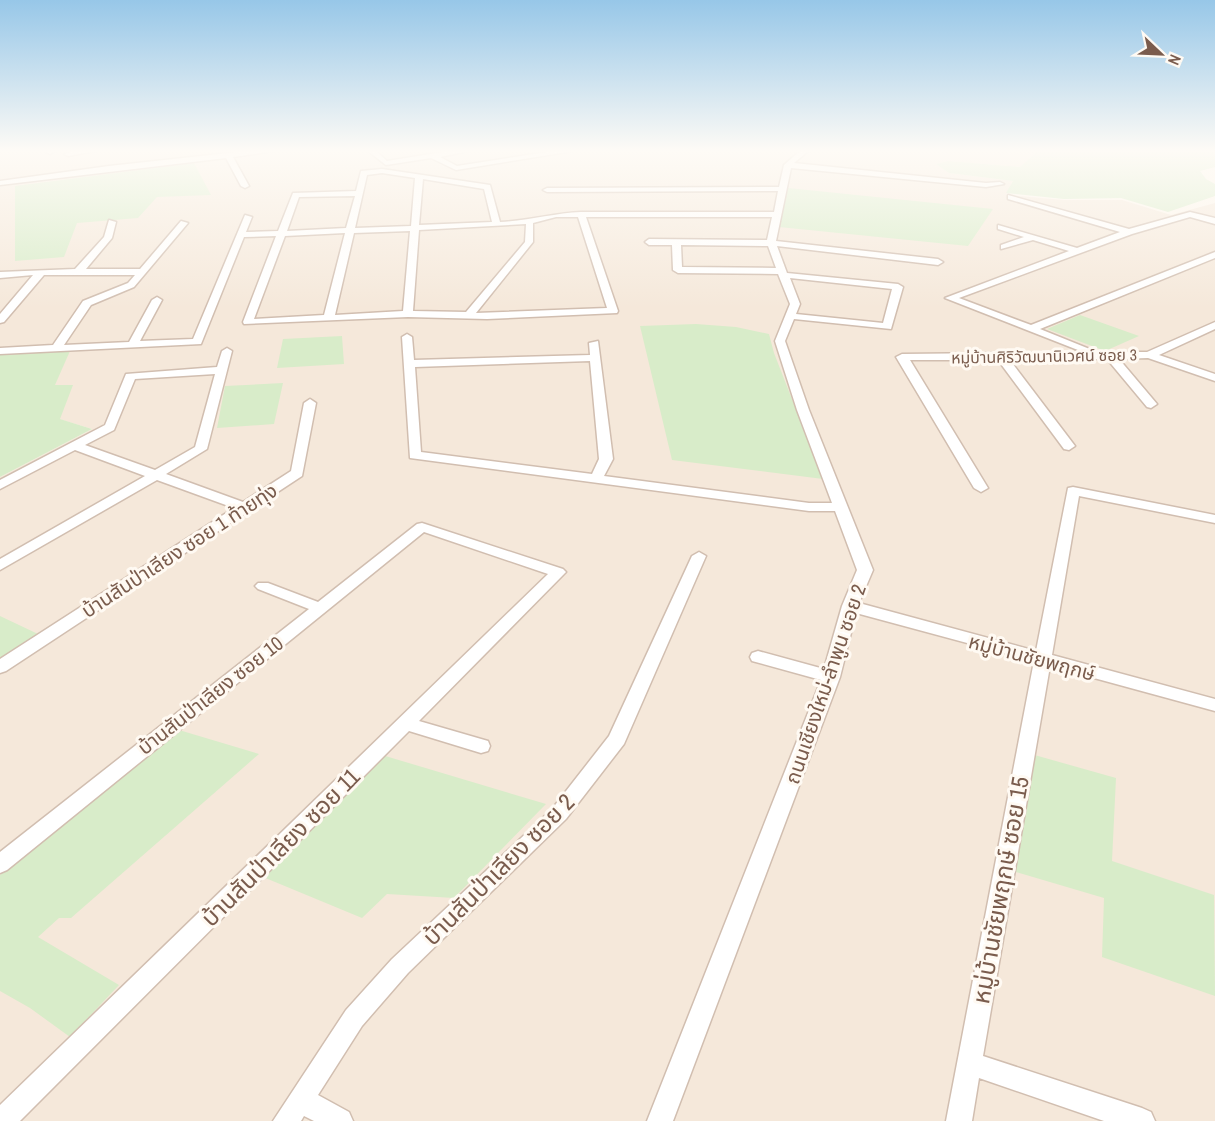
<svg xmlns="http://www.w3.org/2000/svg" width="1215" height="1121" font-family="'Archivo Narrow','Noto Sans Thai',sans-serif">
<style>
.residential{fill:#f5e8da}
.green{fill:#d8ecc9}
.lines{fill:none;stroke-linecap:round;stroke-linejoin:round}
.street-casing{stroke:#d1beb0;stroke-width:3}
.street{fill:#fff;fill-rule:evenodd}
.labels{text-anchor:middle;dominant-baseline:central;stroke-width:6;stroke-linejoin:round;paint-order:stroke}
.far-street-label{font-size:16px;fill:#7a5c4d;stroke:#fffaf3}
.street-label{font-size:20px;fill:#7a5c4d;stroke:#fffaf3}
.near-street-label{font-size:24px;fill:#7a5c4d;stroke:#fffaf3}
</style>
<rect width="100%" height="100%" fill="#fdf6ec"/>
<path class="residential" d="M 0,151 L 1038,151 L 1021,167 L 948,161 L 936,164 L 949,173 L 1013,181 L 1006,195 L 1064,200 L 1122,200 L 1171,215 L 1215,203 L 1215,1121 L 0,1121 L 0,477 L 92,429 L 59,419 L 72,385 L 54,386 L 69,352 L 0,354 Z"/>
<path class="green" d="M 1038,151 L 1215,151 L 1215,167 L 1200,171 L 1206,179 L 1215,184 L 1215,196 L 1168,212 L 1121,198 L 1064,199 L 1006,193 L 1013,181 L 949,173 L 936,164 L 948,161 L 1020,167 Z
M 194,163 L 211,195 L 157,197 L 138,218 L 77,223 L 64,257 L 15,261 L 15,186 Z
M 788,188 L 993,209 L 968,246 L 779,227 Z
M 1080,315 L 1139,336 L 1105,351 L 1047,329 Z
M 696,324 L 736,327 L 769,334 L 774,353 L 823,479 L 672,460 L 640,326 Z
M 342,336 L 344,364 L 277,368 L 283,339 Z
M 70,351 L 55,385 L 73,385 L 60,419 L 92,429 L 0,477 L 0,354 Z
M 283,383 L 274,424 L 217,428 L 225,386 Z
M 0,616 L 38,634 L 0,658 Z
M 179,730 L 259,754 L 71,918 L 59,918 L 38,937 L 119,985 L 70,1037 L 30,1008 L 0,991 L 0,875 Z
M 1031,754 L 1116,778 L 1112,861 L 1214,895 L 1215,996 L 1102,957 L 1104,898 L 1009,870 Z
M 382,755 L 546,804 L 454,898 L 387,894 L 362,918 L 263,877 Z"/>
<g class="lines">
<g class="street-casing">
<path id="street" d="M 54,151 L 50,154 L 46,152 L 47,151 Z
M 72,151 L 95,151 L 68,156 L 64,154 Z
M 247,151 L 274,151 L 233,157 L 249,186 L 245,188 L 241,186 L 226,158 L 0,185 L 0,181 L 109,166 Z
M 368,151 L 376,151 L 387,161 L 449,151 L 468,151 L 440,157 L 457,166 L 553,151 L 573,151 L 456,170 L 431,158 L 386,165 Z
M 800,151 L 808,151 L 794,163 L 986,183 L 1000,182 L 1004,184 L 986,187 L 791,168 L 776,241 L 938,259 L 943,262 L 938,265 L 777,246 L 787,273 L 898,284 L 903,287 L 891,329 L 794,319 L 785,341 L 809,410 L 873,570 L 859,603 L 1036,651 L 1068,488 L 1073,487 L 1215,515 L 1215,523 L 1079,496 L 1052,655 L 1215,699 L 1215,711 L 1050,666 L 983,1056 L 1142,1108 L 1151,1112 L 1155,1121 L 1104,1121 L 979,1078 L 972,1121 L 946,1121 L 1034,661 L 856,613 L 840,677 L 673,1121 L 647,1121 L 821,680 L 752,661 L 750,657 L 752,653 L 758,651 L 824,669 L 842,606 L 857,570 L 835,511 L 809,511 L 410,458 L 402,337 L 407,334 L 412,337 L 414,360 L 590,355 L 589,343 L 598,341 L 613,459 L 604,476 L 809,503 L 832,503 L 797,410 L 775,341 L 790,304 L 778,274 L 678,273 L 673,270 L 672,245 L 649,245 L 645,242 L 649,239 L 767,240 L 772,217 L 586,217 L 618,311 L 617,313 L 487,319 L 408,317 L 244,324 L 243,322 L 276,236 L 244,237 L 201,344 L 0,354 L 0,348 L 53,345 L 83,301 L 128,283 L 135,275 L 44,275 L 4,322 L 0,323 L 0,314 L 33,275 L 0,278 L 0,272 L 75,269 L 104,237 L 109,220 L 116,222 L 112,238 L 86,269 L 140,269 L 181,221 L 188,223 L 134,287 L 91,305 L 64,345 L 129,342 L 152,300 L 157,297 L 162,300 L 140,341 L 193,339 L 245,215 L 252,217 L 246,232 L 278,231 L 293,193 L 356,191 L 361,171 L 382,169 L 490,185 L 500,222 C 528,221 554,213 581,212 L 774,212 L 778,191 L 547,192 L 543,190 L 547,188 L 779,187 L 784,165 ZM 382,173 L 415,178 L 411,226 L 355,228 L 367,175 ZM 423,179 L 484,189 L 492,222 L 419,225 ZM 355,196 L 346,228 L 287,231 L 299,197 ZM 556,217 L 578,217 L 607,308 L 476,313 L 533,242 L 533,223 ZM 526,224 L 525,242 L 466,312 L 413,311 L 419,230 ZM 410,231 L 403,311 L 335,315 L 354,233 ZM 345,233 L 324,315 L 254,319 L 285,236 ZM 681,245 L 768,246 L 776,268 L 682,267 ZM 790,278 L 892,289 L 883,323 L 796,314 L 800,304 ZM 590,361 L 599,459 L 592,474 L 421,452 L 415,367 Z
M 1008,195 L 1129,229 L 1190,212 L 1215,218 L 1215,224 L 1190,217 L 1132,234 L 959,298 L 1031,325 L 1215,252 L 1215,258 L 1040,329 L 1097,352 L 1147,352 L 1215,322 L 1215,329 L 1159,355 L 1215,374 L 1215,381 L 1148,358 L 1119,359 L 1157,404 L 1151,408 L 1147,407 L 1107,359 L 1009,359 L 1075,446 L 1069,450 L 1064,449 L 998,360 L 910,360 L 988,488 L 981,492 L 974,488 L 896,357 L 902,354 L 1083,352 L 945,298 L 1069,251 L 1033,240 L 1001,249 L 1001,245 L 1024,237 L 998,229 L 998,225 L 1077,248 L 1120,232 L 1008,199 Z
M 227,348 L 232,351 L 207,449 L 166,474 L 243,502 L 291,471 L 304,403 L 310,399 L 316,403 L 302,476 L 6,671 L 0,673 L 0,659 L 234,508 L 157,480 L 0,570 L 0,559 L 145,476 L 75,450 L 0,489 L 0,480 L 105,425 L 126,374 L 217,367 L 222,351 ZM 215,374 L 195,447 L 155,470 L 85,445 L 114,430 L 135,379 Z
M 422,523 L 563,569 L 566,572 L 419,721 L 488,741 L 490,746 L 488,751 L 481,753 L 409,731 L 20,1121 L 0,1121 L 0,1105 L 548,574 L 424,532 L 7,870 L 0,873 L 0,852 L 309,609 L 258,589 L 255,586 L 258,583 L 268,583 L 318,602 L 417,524 Z
M 699,552 L 706,556 L 624,744 L 566,819 L 408,973 L 362,1026 L 318,1095 L 349,1112 L 353,1121 L 314,1121 L 304,1116 L 301,1121 L 273,1121 L 346,1010 L 392,959 L 552,809 L 609,736 L 692,556 Z"/>
</g>
<use href="#street" class="street"/>
</g>
<linearGradient id="sky" x2="0" y2="1"><stop stop-color="#97c7e8"/><stop offset="0.49" stop-color="#fefbf6"/><stop offset="1" stop-color="#fefbf6" stop-opacity="0"/></linearGradient>
<rect width="1215" height="308" fill="url(#sky)"/>
<g class="labels">
<g class="far-street-label">
<text transform="translate(1044 356) rotate(-1)">หมู่บ้านศิริวัฒนานิเวศน์ ซอย 3</text>
</g>
<g class="street-label">
<text transform="translate(179 550) rotate(-33)">บ้านสันป่าเลียง ซอย 1 ท้ายทุ่ง</text>
<text transform="translate(1032 657) rotate(15)">หมู่บ้านชัยพฤกษ์</text>
<text transform="translate(825 684) rotate(-71)">ถนนเชียงใหม่-ลำพูน ซอย 2</text>
<text transform="translate(210 695) rotate(-38)">บ้านสันป่าเลียง ซอย 10</text>
</g>
<g class="near-street-label">
<text transform="translate(280 847) rotate(-45)">บ้านสันป่าเลียง ซอย 11</text>
<text transform="translate(498 869) rotate(-45)">บ้านสันป่าเลียง ซอย 2</text>
<text transform="translate(1000 890) rotate(-80)">หมู่บ้านชัยพฤกษ์ ซอย 15</text>
</g>
</g>
<g transform="translate(1161 54) rotate(113)" stroke="#fffaf3" stroke-width="4.5" paint-order="stroke">
<path d="M0-4.5L10 22L0 15L-10 22Z" fill="#7a5c4d"/>
<text y="-9" font-size="16" font-weight="bold" text-anchor="middle" fill="#7a5c4d">N</text>
</g>
</svg>
